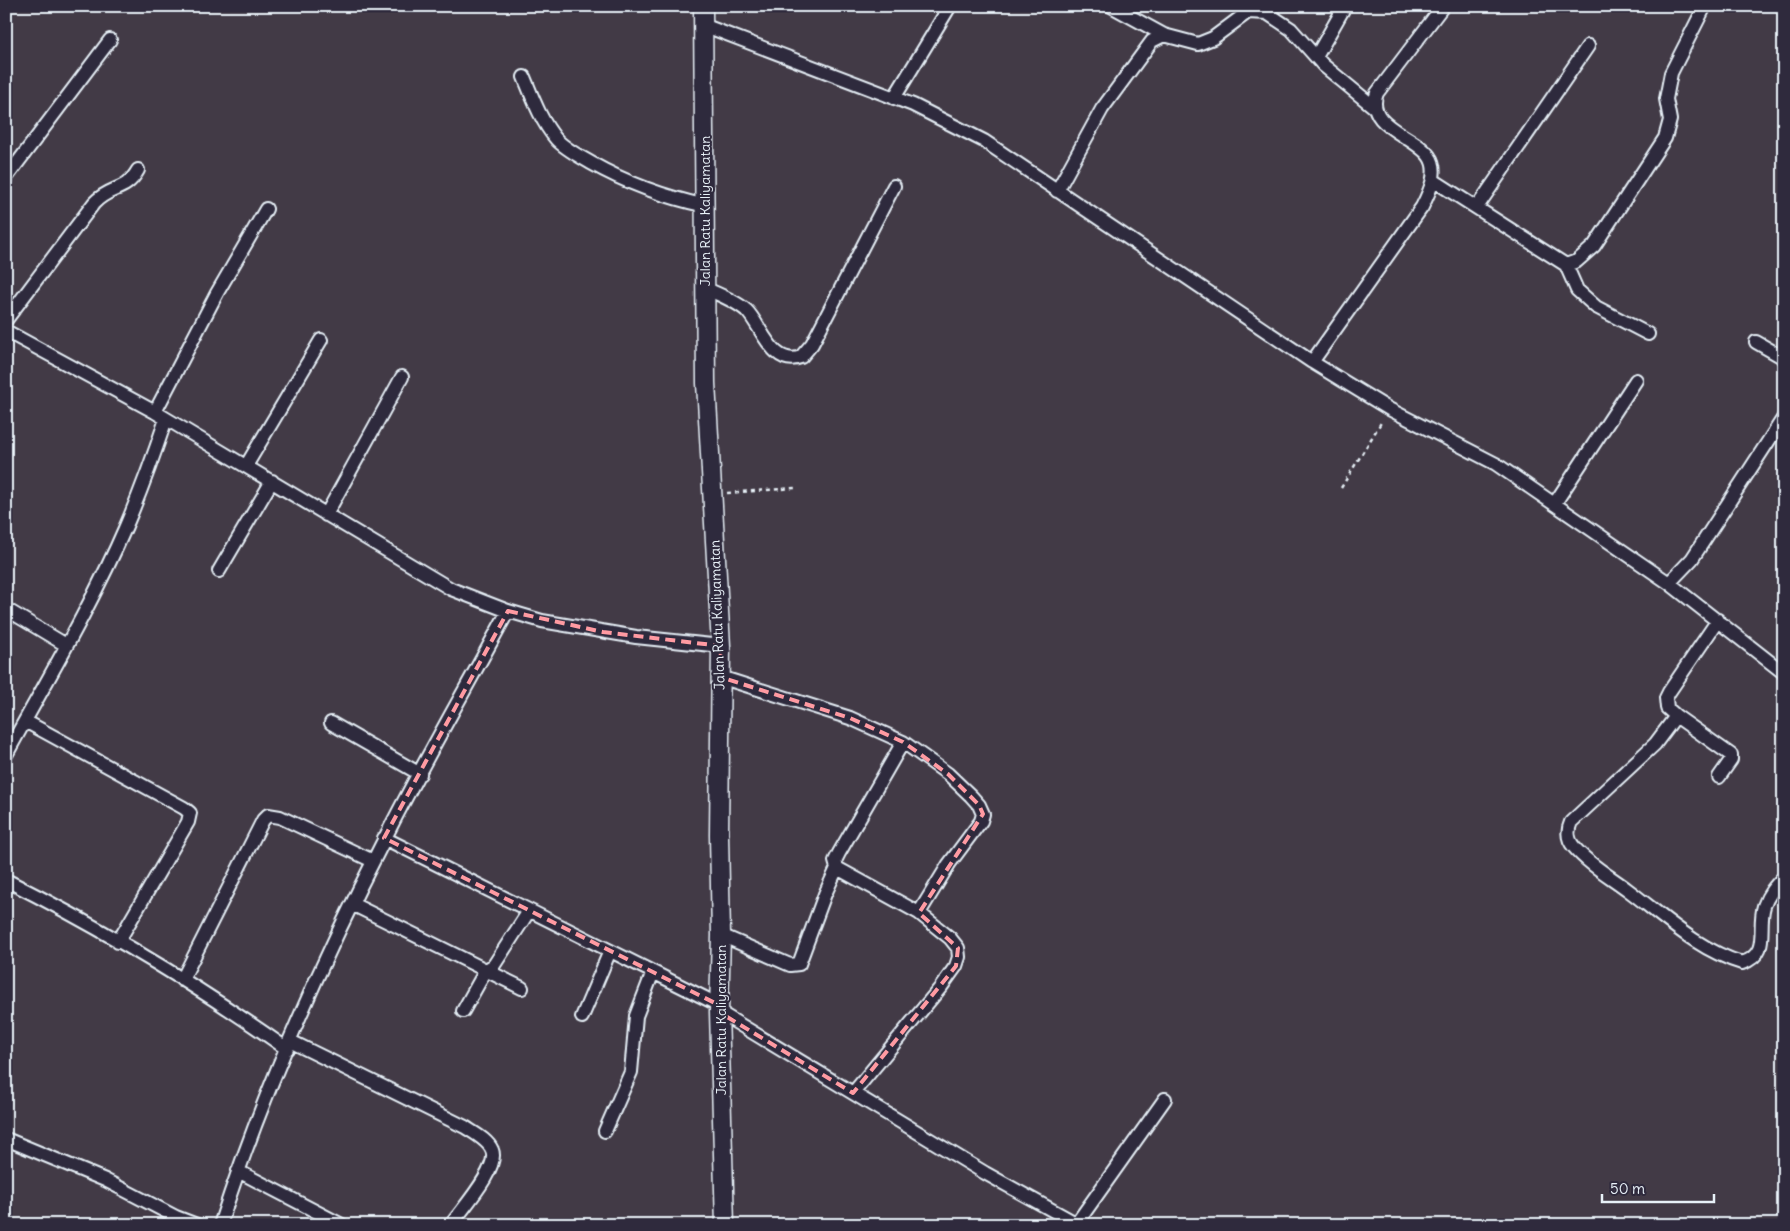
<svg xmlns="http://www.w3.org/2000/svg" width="1790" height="1231" font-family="Delius,sans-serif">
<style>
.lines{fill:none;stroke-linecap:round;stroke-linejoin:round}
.street-casing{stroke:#e8f1f8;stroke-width:16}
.secondary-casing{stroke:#e8f1f8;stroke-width:21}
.path{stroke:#e8f1f8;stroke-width:2.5;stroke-dasharray:4 4;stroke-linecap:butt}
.street{stroke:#2f2a3d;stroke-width:12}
.secondary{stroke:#2f2a3d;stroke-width:18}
.marked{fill:none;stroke:#ff9aa2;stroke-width:4;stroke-dasharray:10 6;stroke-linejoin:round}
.labels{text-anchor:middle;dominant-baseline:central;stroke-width:4;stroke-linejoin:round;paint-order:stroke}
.street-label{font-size:14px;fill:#e8f1f8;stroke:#2f2a3d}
</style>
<rect width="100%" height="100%" fill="#423a46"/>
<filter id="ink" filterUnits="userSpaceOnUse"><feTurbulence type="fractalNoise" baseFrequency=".02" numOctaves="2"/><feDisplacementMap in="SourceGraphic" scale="10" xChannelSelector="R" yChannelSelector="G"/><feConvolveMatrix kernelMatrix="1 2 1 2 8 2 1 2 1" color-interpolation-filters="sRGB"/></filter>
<g filter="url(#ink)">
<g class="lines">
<g class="street-casing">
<path id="street" d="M 1111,6 L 1164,35
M 703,25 L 913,105 L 984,141 L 1312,362 L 1389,409 L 1496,464 L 1669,583 L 1692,559 L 1784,417
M 1316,57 L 1345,6
M 524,77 C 533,99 541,121 556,139 C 565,149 579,156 591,163 C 628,184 665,197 706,206
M 894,98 L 950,6
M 6,178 L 110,40
M 1433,180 L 1566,265 L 1577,261 L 1594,246 L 1665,138 L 1670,120 L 1666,99 L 1671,73 L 1705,6
M 1057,191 L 1102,109 L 1152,41 L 1164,35 L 1198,44 L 1213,38 L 1248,12 L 1267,13 L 1291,29 L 1323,65 L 1374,107
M 1477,207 L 1588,46
M 1566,265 L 1577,290 L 1596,307 L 1648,334
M 704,288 C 718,294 734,300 746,310 C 761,324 772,368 801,357 L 812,344 L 894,186
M 6,320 L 94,203 C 111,185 125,193 138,170
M 6,331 L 155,412 L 451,589 L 508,611 L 542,621 L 636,637 L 721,646
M 1756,342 L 1784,358
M 1312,362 L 1422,207 C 1429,193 1440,171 1429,156 C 1414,135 1364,126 1377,93 L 1443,6
M 155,412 L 217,293 L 266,209
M 246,466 L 321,340
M 1555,503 L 1636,380
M 326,515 L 402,377
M 219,571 L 272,481
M 1669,583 L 1784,673
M 6,609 L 66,645
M 1718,620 L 1669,692 L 1666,698 L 1667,708 L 1676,716 L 1655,744 L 1571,822 C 1567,831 1567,839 1574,847 C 1588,864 1611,877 1628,890 C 1664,917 1698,950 1742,963 C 1771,954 1757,928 1764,906 C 1768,894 1775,886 1784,877
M 720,677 L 850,718 L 903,742 L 948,774 L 971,796 L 979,805 L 983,814 L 981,821 L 949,864 L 919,913
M 1676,716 L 1731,755 L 1731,760 L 1719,777
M 25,721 L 184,808 L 190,813 L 188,822 L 118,942
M 331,723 L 420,774
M 6,755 C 47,680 92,605 126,526 C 141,491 154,455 166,419
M 384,838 L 719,1005
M 6,880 C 103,929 198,986 287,1049
M 352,904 L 522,988
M 721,935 L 790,965 L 799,964 L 825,894 L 837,868
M 182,980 L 263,820 L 268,815 L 280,817 L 373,861
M 463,1011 L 486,970 L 494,965 L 529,911
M 719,1012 L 985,1173 L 1079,1225
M 582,1017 L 610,951
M 290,1041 L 465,1127 C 474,1133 488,1140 492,1150 C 500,1168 461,1210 451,1225
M 853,1093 L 941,987 L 956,966 L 959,957 L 958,948 L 950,938 L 919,913 L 837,868 L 835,861 L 839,853 L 903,742
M 605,1131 L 631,1072 L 636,1016 L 653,972
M 6,1139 L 105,1180 L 176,1217 L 197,1225
M 238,1171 L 342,1225
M 1077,1223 L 1165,1099
M 220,1225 C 263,1092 320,964 384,840 C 423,762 467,687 508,611"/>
</g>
<g class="secondary-casing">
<path id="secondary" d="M 703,6 L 706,383 L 721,646 L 719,835 L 721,935 L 719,1012 L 725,1225"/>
</g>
<path class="path" d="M 1341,488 L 1382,421
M 727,493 L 795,488"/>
<use href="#street" class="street"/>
<use href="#secondary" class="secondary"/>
</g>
</g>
<path class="marked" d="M 508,611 L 603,632 L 721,646 L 720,677 L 850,718 L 903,742 L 948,774 L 979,805 L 983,814 L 919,913 L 958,948 L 956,966 L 853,1093 L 719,1012 L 719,1005 L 384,838 Z"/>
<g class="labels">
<g class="street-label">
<text transform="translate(705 211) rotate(-90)">Jalan Ratu Kaliyamatan</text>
<text transform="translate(717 615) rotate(-92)">Jalan Ratu Kaliyamatan</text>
<text transform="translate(721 1020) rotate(-90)">Jalan Ratu Kaliyamatan</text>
</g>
</g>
<rect width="1790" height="1231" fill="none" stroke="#2f2a3d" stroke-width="25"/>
<rect x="12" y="12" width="1765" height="1206" fill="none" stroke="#e8f1f8" stroke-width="2" filter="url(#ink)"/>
<path d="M1602 1194v8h112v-8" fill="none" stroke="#e8f1f8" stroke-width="2.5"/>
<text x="1610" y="1194" font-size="15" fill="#e8f1f8" stroke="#2f2a3d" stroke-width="4" paint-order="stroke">50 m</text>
</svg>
